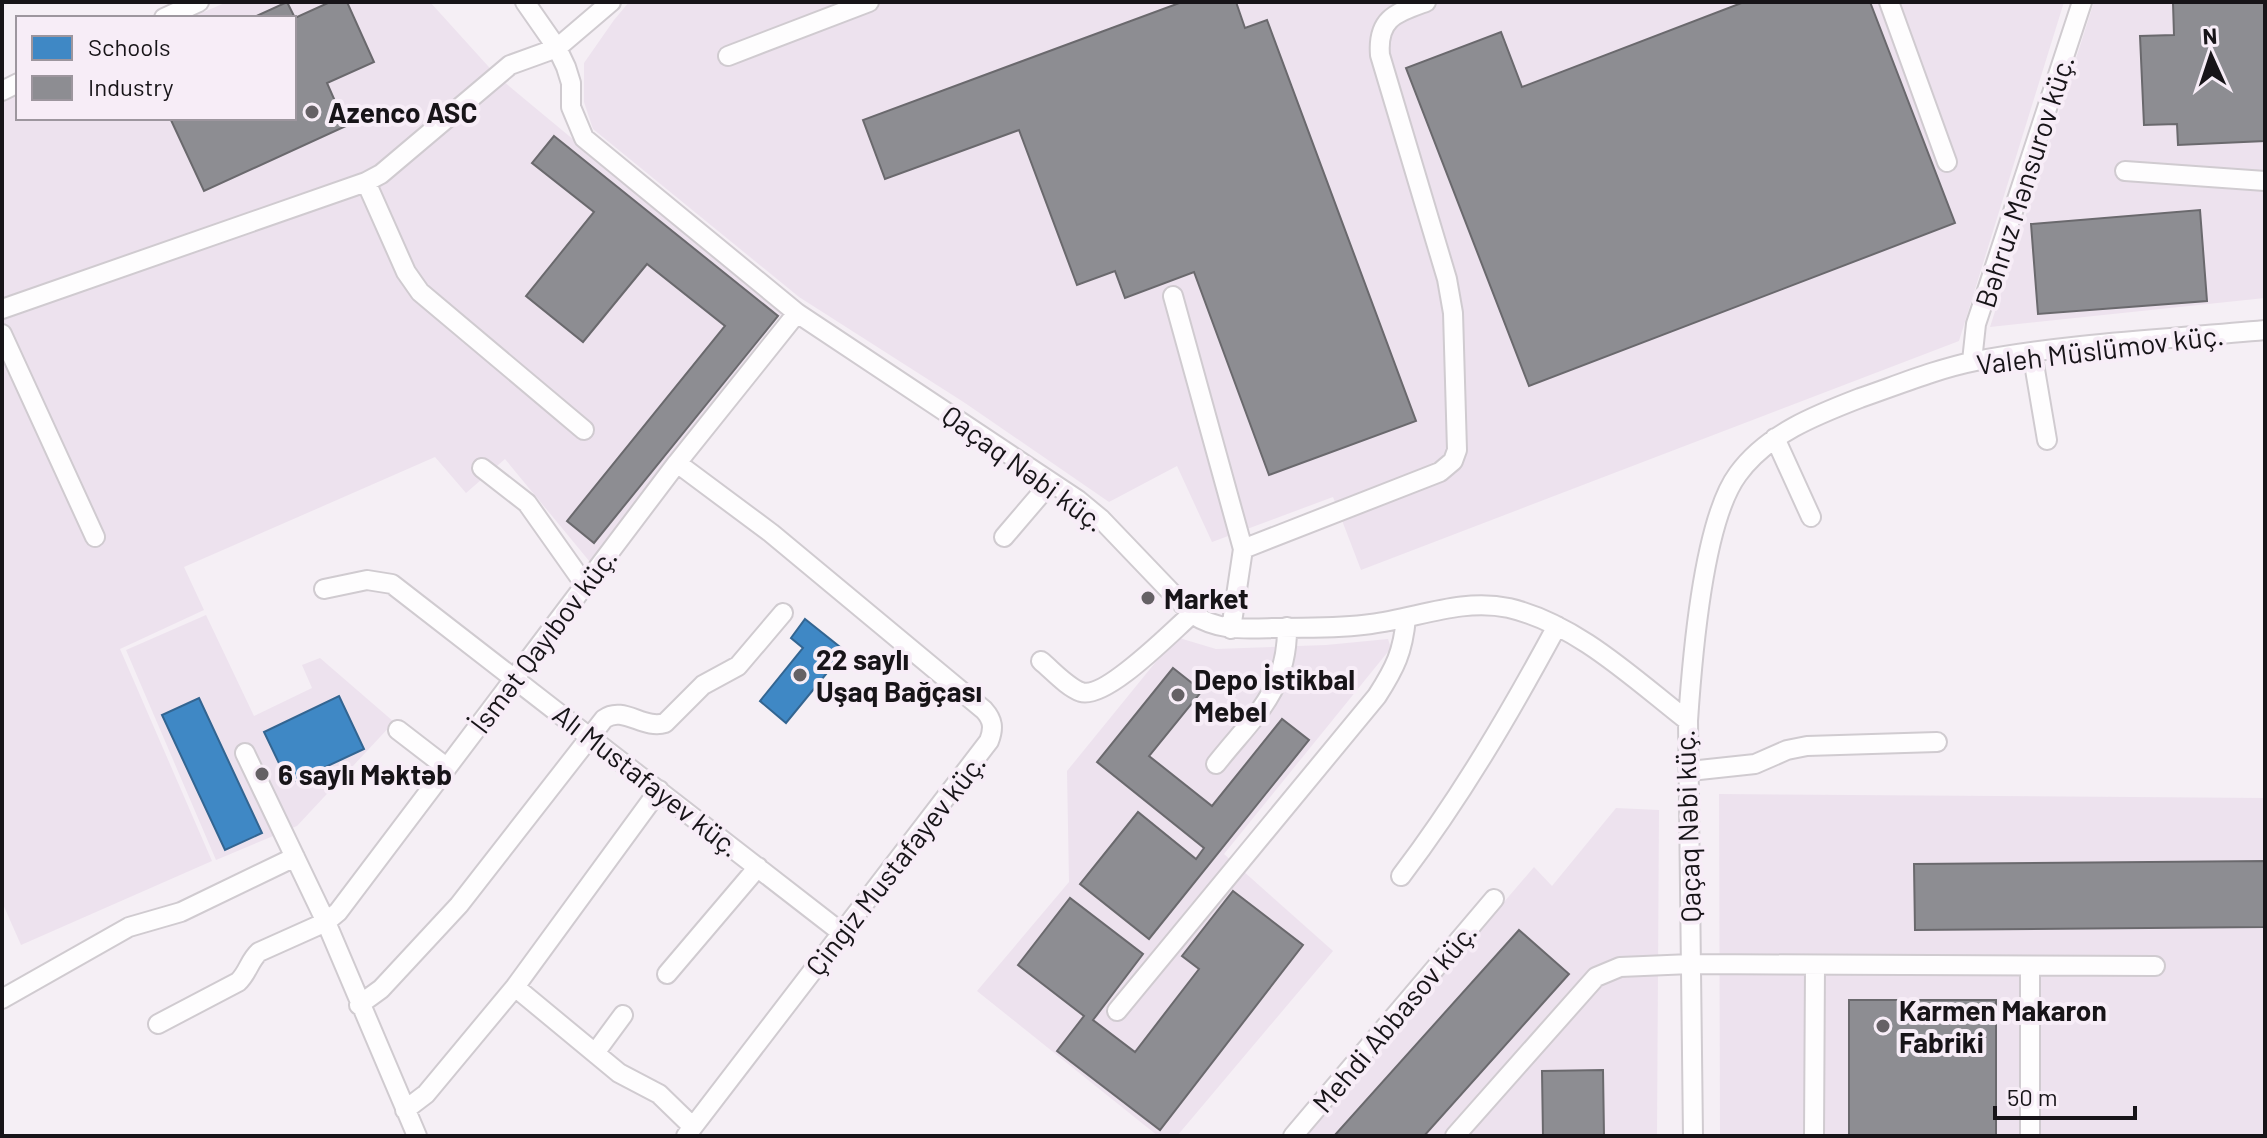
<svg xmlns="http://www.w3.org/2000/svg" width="2267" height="1138" font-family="Barlow,sans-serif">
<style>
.built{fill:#ede2ee}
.schools{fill:#3f88c5;stroke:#336591;stroke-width:2}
.industry{fill:#8d8d92;stroke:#6a696d;stroke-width:2}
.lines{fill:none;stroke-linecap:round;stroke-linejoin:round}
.minor-casing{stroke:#d0cbd0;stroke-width:22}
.minor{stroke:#fefdfe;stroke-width:18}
.poi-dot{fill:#656165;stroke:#f7edf7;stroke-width:3}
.labels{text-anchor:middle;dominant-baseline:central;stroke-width:8;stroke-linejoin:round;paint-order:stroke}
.poi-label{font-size:28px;font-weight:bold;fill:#171418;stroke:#f7edf7;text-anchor:start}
.street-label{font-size:28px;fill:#171418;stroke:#f7edf7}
</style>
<rect width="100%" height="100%" fill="#f5eff5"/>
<path class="built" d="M 227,2 L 430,2 L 497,76 L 782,313 L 590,562 L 505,459 L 466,493 L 435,457 L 184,567 L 204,610 L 120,649 L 212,861 L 21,945 L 2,902 L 2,100 L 18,93 L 18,118 L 294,118 L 294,18 L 190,18 Z
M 629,2 L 2064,2 L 1959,341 L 1361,570 L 1333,497 L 1212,542 L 1177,466 L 1109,502 L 965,403 L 799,297 L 593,129 L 584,102 L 584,63 L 614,20 Z
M 2094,2 L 2265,2 L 2265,298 L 1990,327 Z
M 206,615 L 254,716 L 312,688 L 302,665 L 320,658 L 394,722 L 297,826 L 216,860 L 126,650 Z
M 1176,637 L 1216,649 L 1326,645 L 1388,639 L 1391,648 L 1224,854 L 1333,951 L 1177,1136 L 1158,1136 L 977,991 L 1069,882 L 1067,771 Z
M 1719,794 L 2265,798 L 2265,1136 L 1720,1136 Z
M 1616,808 L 1659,810 L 1657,1136 L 1304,1136 L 1534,867 L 1552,886 Z"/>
<path class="schools" d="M 805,619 L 845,651 L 786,723 L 760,701 L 803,648 L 791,638 Z
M 339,696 L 364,749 L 289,784 L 264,732 Z
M 199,698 L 262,833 L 225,850 L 162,715 Z"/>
<path class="industry" d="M 287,2 L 295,18 L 330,2 L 347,2 L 374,62 L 327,83 L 346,126 L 204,191 L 170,118 L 294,118 L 294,18 L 252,18 Z
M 1182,2 L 1236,2 L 1245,28 L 1267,20 L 1416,421 L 1269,475 L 1194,272 L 1125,298 L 1115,271 L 1077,285 L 1019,130 L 885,179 L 863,120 Z
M 1744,2 L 1870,2 L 1955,223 L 1529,386 L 1406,68 L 1501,32 L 1522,87 Z
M 2265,2 L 2265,141 L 2178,145 L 2177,124 L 2144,125 L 2140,36 L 2174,35 L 2173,3 Z
M 554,136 L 778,316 L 594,543 L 567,521 L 725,326 L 647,264 L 583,342 L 526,296 L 594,212 L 532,163 Z
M 2200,210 L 2207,301 L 2038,314 L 2031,224 Z
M 1173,668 L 1202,691 L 1149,756 L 1212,806 L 1282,719 L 1309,740 L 1149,939 L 1080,884 L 1138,812 L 1196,859 L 1204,848 L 1097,762 Z
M 2265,861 L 2265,927 L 1915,930 L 1914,864 Z
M 1233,891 L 1303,945 L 1160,1130 L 1057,1051 L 1084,1016 L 1018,965 L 1070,898 L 1143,954 L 1093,1020 L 1135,1052 L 1199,969 L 1182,956 Z
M 1519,930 L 1569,974 L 1424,1136 L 1334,1136 Z
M 1849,1000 L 1996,1000 L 1996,1136 L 1849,1136 Z
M 1603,1070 L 1604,1136 L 1543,1136 L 1542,1071 Z"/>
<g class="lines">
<g class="minor-casing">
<path id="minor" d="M 525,2 L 557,48 L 566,67 L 571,83 L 571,107 L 584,138 L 797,313 L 1078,500 L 1101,519 L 1192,614 C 1218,631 1243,629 1273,628 C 1306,627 1338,629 1371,624 C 1418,618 1461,598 1509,608 C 1577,624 1634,679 1688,721 L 1693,1136
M 1889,2 L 1947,162
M 164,18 L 199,2
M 728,56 L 869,2
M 2,91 L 18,83
M 2125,171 L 2265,181
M 366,182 L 406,272 L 420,292 L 584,430
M 1173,296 L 1243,549
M 2,309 L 366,182 L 381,174 L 510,65 L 557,48 L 611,2
M 2,334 L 95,537
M 2032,352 L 2047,440
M 1972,361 L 1976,324 L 2082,2
M 1775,438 L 1811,517
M 677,463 L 771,533 L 984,710 C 993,720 994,728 989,741 L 686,1136
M 482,468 L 527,503 L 585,585
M 1004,537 L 1051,482
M 324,589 L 367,580 L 392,584 L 842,933
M 1231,629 L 1243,549 L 1440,472 L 1453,461 L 1457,450 L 1453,313 L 1447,279 L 1380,55 C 1377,18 1396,13 1426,2
M 1041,661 C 1052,670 1067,687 1081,692 C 1106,700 1172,631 1192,614
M 1688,721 C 1692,660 1703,521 1738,474 C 1767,434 1816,415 1860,398 C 1898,385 1936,369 1976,361 C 2070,343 2169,339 2265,330
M 398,730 L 446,767
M 245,753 L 326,922 L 417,1136
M 1216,764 C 1253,717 1288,691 1287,627
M 1690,771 L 1755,764 L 1787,750 L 1807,746 L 1937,742
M 1401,876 C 1461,797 1510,713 1557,626
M 2030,966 L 2030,1136
M 667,974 L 758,867
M 515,987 L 619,1073 L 659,1094 L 693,1127
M 2,999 L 129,927 L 181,912 L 295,857
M 359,1005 L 381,989 L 459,905 L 604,719 C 623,705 644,730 665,723 L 703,685 L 738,666 L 783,613
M 1117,1011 L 1377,696 C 1395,668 1403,652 1406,618
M 158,1024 L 238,982 C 248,973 249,961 259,952 L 326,922 L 338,912 L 677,463 L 797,313
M 595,1053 L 623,1015
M 405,1110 L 426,1094 L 515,987 L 659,790
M 1293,1136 L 1494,899
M 1455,1136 L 1596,977 L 1620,967 L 1691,964 L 2155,966
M 1814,1136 L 1815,965"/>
</g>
<use href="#minor" class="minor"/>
</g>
<g class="poi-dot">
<circle cx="312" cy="112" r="8"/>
<circle cx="1148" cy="598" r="8"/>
<circle cx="800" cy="675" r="8"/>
<circle cx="1178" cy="695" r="8"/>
<circle cx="262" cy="774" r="8"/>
<circle cx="1883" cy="1026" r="8"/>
</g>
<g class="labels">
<g class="poi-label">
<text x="328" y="112">Azenco ASC</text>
<text x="1164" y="598">Market</text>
<text x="816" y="659">22 saylı<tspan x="816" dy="32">Uşaq Bağçası</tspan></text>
<text x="1194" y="679">Depo İstikbal<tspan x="1194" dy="32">Mebel</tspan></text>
<text x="278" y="774">6 saylı Məktəb</text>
<text x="1899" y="1010">Karmen Makaron<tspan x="1899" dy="32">Fabriki</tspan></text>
</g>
<g class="street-label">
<text transform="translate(2024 181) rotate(-72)">Bəhruz Mənsurov küç.</text>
<text transform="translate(2100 349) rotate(-7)">Valeh Müslümov küç.</text>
<text transform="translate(1024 468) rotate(36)">Qaçaq Nəbi küç.</text>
<text transform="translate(543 640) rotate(-53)">İsmət Qayıbov küç.</text>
<text transform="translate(647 780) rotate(38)">Alı Mustafayev küç.</text>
<text transform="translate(1687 826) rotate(-92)">Qaçaq Nəbi küç.</text>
<text transform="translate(895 864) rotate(-52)">Çingiz Mustafayev küç.</text>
<text transform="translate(1394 1017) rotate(-50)">Mehdi Abbasov küç.</text>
</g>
</g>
<rect width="2267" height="1138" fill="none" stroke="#171418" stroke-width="8"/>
<rect x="16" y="16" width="280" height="104" fill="#f7edf7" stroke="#9d969e" stroke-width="2"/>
<rect x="32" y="36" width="40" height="24" fill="#3f88c5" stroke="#9d969e" stroke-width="2"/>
<text x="88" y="56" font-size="24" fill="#171418">Schools</text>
<rect x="32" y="76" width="40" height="24" fill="#8d8d92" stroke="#9d969e" stroke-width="2"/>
<text x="88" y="96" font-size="24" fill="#171418">Industry</text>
<g transform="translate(2211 56) rotate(357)" stroke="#f7edf7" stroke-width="6" paint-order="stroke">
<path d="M0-6L14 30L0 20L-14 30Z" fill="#171418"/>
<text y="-12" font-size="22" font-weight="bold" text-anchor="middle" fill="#171418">N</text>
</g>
<path d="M1995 1106v12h140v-12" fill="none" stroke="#171418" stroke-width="4"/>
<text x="2007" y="1106" font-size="24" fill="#171418" stroke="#f7edf7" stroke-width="6" paint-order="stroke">50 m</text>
</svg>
